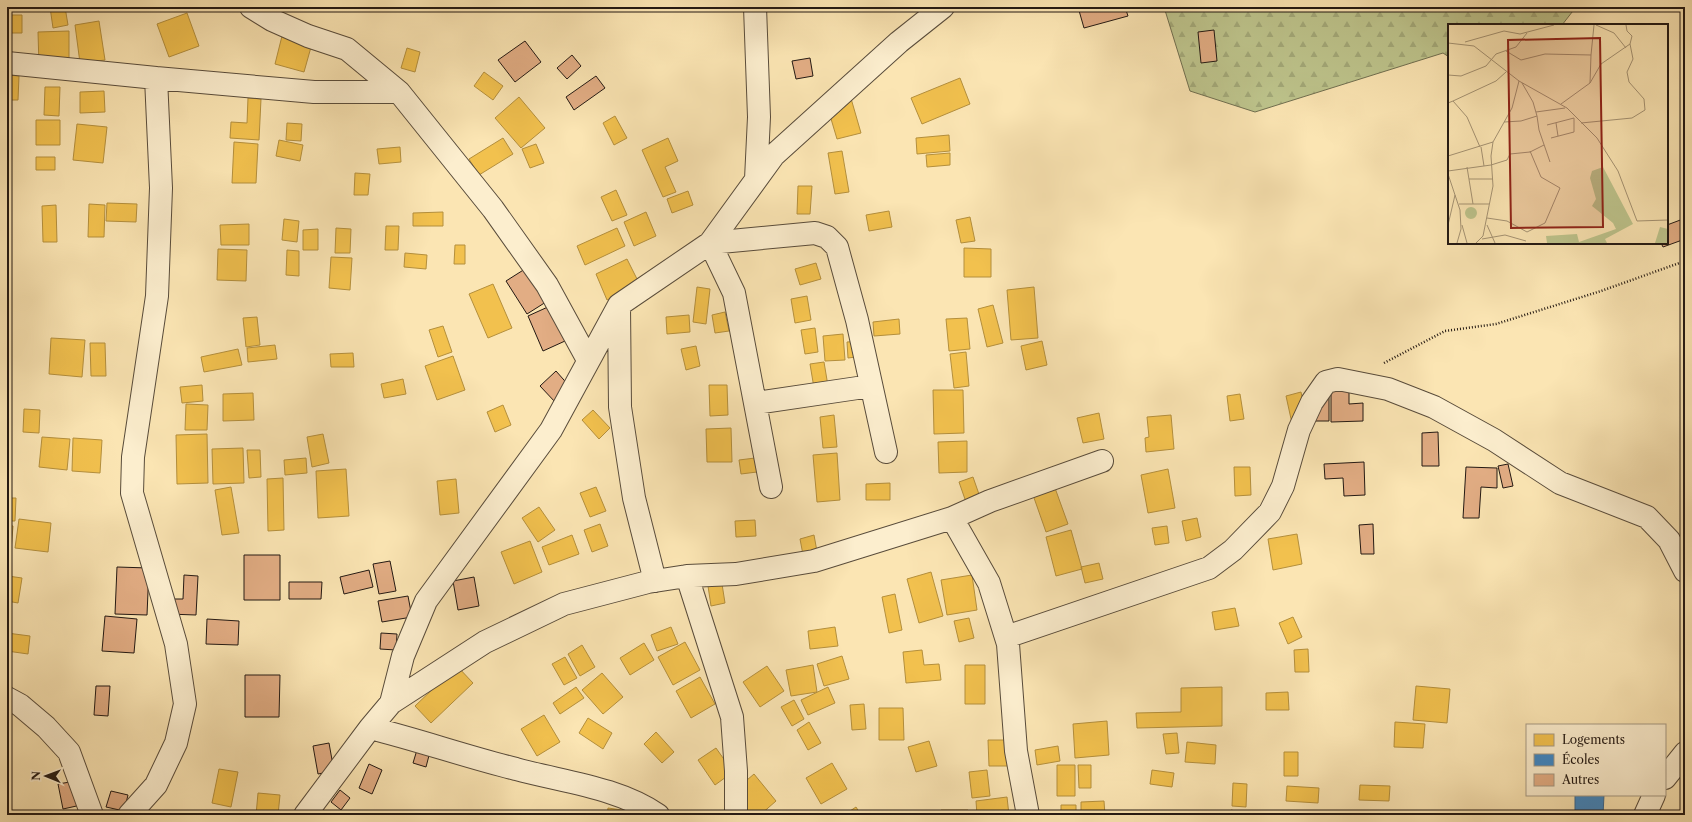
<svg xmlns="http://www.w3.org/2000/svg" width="1692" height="822" font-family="'Libre Caslon Text',serif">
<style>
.forest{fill:url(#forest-firs);stroke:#706f50}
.homes{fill:#f2c14e;stroke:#b48f3c}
.schools{fill:#3f88c5;stroke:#376790}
.building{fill:#e2ad84;stroke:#231913}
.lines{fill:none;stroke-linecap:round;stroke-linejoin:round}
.minor-casing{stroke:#594c3b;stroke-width:24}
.path{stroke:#231913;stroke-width:2.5;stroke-dasharray:1 2;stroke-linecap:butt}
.minor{stroke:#fceece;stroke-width:22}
.inset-road{fill:none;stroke:#a59373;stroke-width:1}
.view{fill:#8f2418;fill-opacity:0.15;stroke:#8f2418;stroke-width:2}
.inset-edge{fill:none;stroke:#231913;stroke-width:2}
</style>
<defs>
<pattern id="forest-firs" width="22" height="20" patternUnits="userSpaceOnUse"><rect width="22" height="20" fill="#bec58d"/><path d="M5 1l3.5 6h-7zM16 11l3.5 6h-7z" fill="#a3a979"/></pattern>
</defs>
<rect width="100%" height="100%" fill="#fbe5b3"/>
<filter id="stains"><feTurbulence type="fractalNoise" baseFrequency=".005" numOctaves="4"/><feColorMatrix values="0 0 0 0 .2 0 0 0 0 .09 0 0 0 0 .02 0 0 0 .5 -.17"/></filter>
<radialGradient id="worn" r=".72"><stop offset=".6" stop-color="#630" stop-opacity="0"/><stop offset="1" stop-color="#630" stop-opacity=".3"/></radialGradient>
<path class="forest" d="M 1164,7 L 1576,7 L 1562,25 L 1449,25 L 1449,57 L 1443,53 L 1255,112 L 1190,91 Z"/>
<path class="homes" d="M 50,7 L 65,7 L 68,25 L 53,28 Z
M 187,13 L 199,46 L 169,57 L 157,24 Z
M 7,15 L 22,15 L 22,33 L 7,33 Z
M 99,21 L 105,60 L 80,63 L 75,25 Z
M 69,31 L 69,66 L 39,66 L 38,32 Z
M 283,32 L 313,40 L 304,72 L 275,64 Z
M 407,48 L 420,52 L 415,72 L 401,68 Z
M 484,72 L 503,86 L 493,100 L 474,86 Z
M 7,75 L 19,76 L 18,100 L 7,100 Z
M 960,78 L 970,104 L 922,124 L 911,98 Z
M 45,87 L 60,87 L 59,116 L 44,115 Z
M 104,91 L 105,112 L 80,113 L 80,92 Z
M 850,95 L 861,133 L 837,139 L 826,102 Z
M 519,97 L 545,128 L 521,148 L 495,118 Z
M 248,98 L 261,99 L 259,140 L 230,138 L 231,122 L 247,123 Z
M 615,116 L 627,138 L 614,145 L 603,123 Z
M 36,120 L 60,120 L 60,145 L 36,145 Z
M 287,123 L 302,124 L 301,141 L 286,140 Z
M 77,124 L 107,127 L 103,163 L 73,160 Z
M 949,135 L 950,151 L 917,154 L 916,138 Z
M 503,138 L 513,154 L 479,175 L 469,159 Z
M 668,138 L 678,161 L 665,167 L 676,192 L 663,197 L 642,150 Z
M 279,140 L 303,145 L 300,161 L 276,156 Z
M 234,142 L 258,144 L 256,183 L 232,183 Z
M 536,144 L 544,163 L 530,168 L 522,149 Z
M 400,147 L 401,162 L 379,164 L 377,149 Z
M 842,151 L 849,192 L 835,194 L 828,153 Z
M 950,153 L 950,165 L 927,167 L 926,155 Z
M 36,157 L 55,157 L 55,170 L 36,170 Z
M 355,173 L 370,174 L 368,195 L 354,195 Z
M 798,186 L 812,186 L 810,214 L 797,214 Z
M 616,190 L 627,215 L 612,221 L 601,197 Z
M 688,191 L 693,205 L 672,213 L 667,199 Z
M 107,203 L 137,204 L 136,222 L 106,221 Z
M 89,204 L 105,205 L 104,237 L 88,237 Z
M 56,205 L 57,242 L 43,242 L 42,206 Z
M 889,211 L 892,227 L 869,231 L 866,215 Z
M 443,212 L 443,226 L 413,226 L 413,213 Z
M 646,212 L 656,236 L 634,246 L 624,222 Z
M 970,217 L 975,241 L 961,243 L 956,220 Z
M 284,219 L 299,221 L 297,242 L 282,240 Z
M 249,224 L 249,245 L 221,245 L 220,225 Z
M 386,226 L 399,226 L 398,250 L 385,250 Z
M 336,228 L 351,229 L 350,253 L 335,253 Z
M 617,228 L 625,246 L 585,265 L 577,246 Z
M 318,229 L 318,250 L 303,250 L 303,230 Z
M 455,245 L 465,245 L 465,264 L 454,264 Z
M 964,248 L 991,249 L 991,277 L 964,277 Z
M 218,249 L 247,250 L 246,281 L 217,280 Z
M 287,250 L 299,251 L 299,276 L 286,275 Z
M 405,253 L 427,255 L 426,269 L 404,267 Z
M 331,257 L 352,258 L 350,290 L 329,288 Z
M 627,259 L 640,285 L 607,300 L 596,274 Z
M 816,263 L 821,279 L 800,285 L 795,269 Z
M 493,284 L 512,328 L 488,338 L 469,294 Z
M 697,287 L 710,289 L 706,324 L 693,322 Z
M 1034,287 L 1038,338 L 1011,340 L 1007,290 Z
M 807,296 L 811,320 L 795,323 L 791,299 Z
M 993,305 L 1003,343 L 987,347 L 978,309 Z
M 725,312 L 729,331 L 715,333 L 712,315 Z
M 689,315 L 690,332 L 667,334 L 666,317 Z
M 257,317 L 260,345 L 246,347 L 243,318 Z
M 967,318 L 970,349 L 949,351 L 946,319 Z
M 899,319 L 900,334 L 874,336 L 873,322 Z
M 443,326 L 452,352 L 438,357 L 429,330 Z
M 815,328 L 818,352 L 805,354 L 801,330 Z
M 843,334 L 845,360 L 825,361 L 823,336 Z
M 51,338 L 85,340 L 82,377 L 49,374 Z
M 862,341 L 864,356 L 848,358 L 847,342 Z
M 1042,341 L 1047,365 L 1026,370 L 1021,346 Z
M 90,343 L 105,343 L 106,376 L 91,376 Z
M 275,345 L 277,359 L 248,362 L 247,348 Z
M 696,346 L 700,366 L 686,370 L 681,349 Z
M 238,349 L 242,365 L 204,372 L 201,357 Z
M 966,352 L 969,386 L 954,388 L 950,354 Z
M 353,353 L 354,367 L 331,367 L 330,354 Z
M 453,356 L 465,390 L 437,400 L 425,366 Z
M 824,362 L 828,386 L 814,388 L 810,364 Z
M 403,379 L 406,394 L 384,398 L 381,384 Z
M 202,385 L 203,401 L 182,403 L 180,387 Z
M 709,385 L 727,385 L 728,415 L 710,416 Z
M 933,390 L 963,390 L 964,433 L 934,434 Z
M 1301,392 L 1308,425 L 1293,428 L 1286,396 Z
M 253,393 L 254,420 L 223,421 L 223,394 Z
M 1240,394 L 1244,419 L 1230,421 L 1227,396 Z
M 186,404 L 208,405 L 207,430 L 185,430 Z
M 503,405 L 511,425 L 495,432 L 487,412 Z
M 24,409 L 40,410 L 39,433 L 23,432 Z
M 593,410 L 610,428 L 599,439 L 582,420 Z
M 1099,413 L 1104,439 L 1083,443 L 1077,418 Z
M 834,415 L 837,447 L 823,448 L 820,417 Z
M 1171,415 L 1174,449 L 1146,452 L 1145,438 L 1149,437 L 1147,417 Z
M 731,428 L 732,462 L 707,462 L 706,429 Z
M 207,434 L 208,483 L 177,484 L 176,435 Z
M 323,434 L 329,463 L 312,467 L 307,437 Z
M 42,437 L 70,439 L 67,470 L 39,467 Z
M 73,438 L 102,440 L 100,473 L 72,471 Z
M 967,441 L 967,472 L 939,473 L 938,442 Z
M 243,448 L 244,483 L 213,484 L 212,449 Z
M 247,450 L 260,450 L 261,477 L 249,478 Z
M 837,453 L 840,500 L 817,502 L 813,455 Z
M 763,457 L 765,471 L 741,474 L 739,460 Z
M 306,458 L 307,473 L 285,475 L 284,460 Z
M 1234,467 L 1250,467 L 1251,495 L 1235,496 Z
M 346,469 L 349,516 L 318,518 L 316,471 Z
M 1168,469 L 1175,508 L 1148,513 L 1141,475 Z
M 973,477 L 981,500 L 967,505 L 959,482 Z
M 283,478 L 284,530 L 268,531 L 267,479 Z
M 456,479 L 459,513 L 440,515 L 437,481 Z
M 890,483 L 890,500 L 866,500 L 866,484 Z
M 231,487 L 239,533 L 222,535 L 215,490 Z
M 596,487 L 606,511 L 590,517 L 580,493 Z
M 1055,488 L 1068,524 L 1046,532 L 1033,495 Z
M 7,498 L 16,498 L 15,521 L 7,521 Z
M 539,507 L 555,530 L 538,542 L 522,518 Z
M 1197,518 L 1201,537 L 1186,541 L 1182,521 Z
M 19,519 L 51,523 L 48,552 L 15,548 Z
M 755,520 L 756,536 L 736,537 L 735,521 Z
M 600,524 L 608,546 L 592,552 L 584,530 Z
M 7,525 L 13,526 L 11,551 L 7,551 Z
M 1167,526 L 1169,543 L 1155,545 L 1152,528 Z
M 1071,530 L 1082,569 L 1056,576 L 1046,537 Z
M 1297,534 L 1302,564 L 1273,570 L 1268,539 Z
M 572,535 L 579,554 L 549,565 L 542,547 Z
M 814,535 L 818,557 L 804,560 L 800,539 Z
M 530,541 L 542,572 L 514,584 L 501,552 Z
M 1099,563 L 1103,579 L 1085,583 L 1081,567 Z
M 931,572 L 943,616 L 919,623 L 907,579 Z
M 972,575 L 977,610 L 947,615 L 941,580 Z
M 8,576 L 22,578 L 18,603 L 7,601 Z
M 722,584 L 725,603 L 711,606 L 708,586 Z
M 895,594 L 902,630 L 889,633 L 882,597 Z
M 1235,608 L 1239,626 L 1215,630 L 1212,612 Z
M 1293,617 L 1302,637 L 1288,644 L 1279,623 Z
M 969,618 L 974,638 L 959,642 L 954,621 Z
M 671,627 L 678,644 L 657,651 L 651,635 Z
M 835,627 L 838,646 L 810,649 L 808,631 Z
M 7,633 L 30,636 L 28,654 L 7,651 Z
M 685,642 L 700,670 L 673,685 L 658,657 Z
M 644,643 L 654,660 L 630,675 L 620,658 Z
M 582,645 L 595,667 L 580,676 L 568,654 Z
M 1308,649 L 1309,672 L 1295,672 L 1294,650 Z
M 922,650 L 924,665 L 939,664 L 941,680 L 906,683 L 903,652 Z
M 842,656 L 849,679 L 824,686 L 817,664 Z
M 565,657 L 577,678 L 564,685 L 552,664 Z
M 813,665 L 817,692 L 791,696 L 786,670 Z
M 965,665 L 985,665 L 985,704 L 965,704 Z
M 457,666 L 473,683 L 431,723 L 415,706 Z
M 767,666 L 784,691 L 760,707 L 743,682 Z
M 602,673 L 623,697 L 603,714 L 582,690 Z
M 700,677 L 715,704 L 691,718 L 676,691 Z
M 1416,686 L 1450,689 L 1447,723 L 1413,720 Z
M 576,687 L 584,698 L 560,714 L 553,703 Z
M 828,687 L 835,703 L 808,715 L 801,700 Z
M 1222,687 L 1222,726 L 1137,728 L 1136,713 L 1181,712 L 1181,688 Z
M 1288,692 L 1289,710 L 1266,710 L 1266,693 Z
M 794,700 L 804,719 L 792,726 L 781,707 Z
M 864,704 L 866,729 L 852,730 L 850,705 Z
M 879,708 L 903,708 L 904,740 L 879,740 Z
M 544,715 L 560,742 L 537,756 L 521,729 Z
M 588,718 L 612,733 L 603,749 L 579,733 Z
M 1107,721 L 1109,755 L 1075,758 L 1073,724 Z
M 809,722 L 821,743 L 808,750 L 797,730 Z
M 1395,722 L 1425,724 L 1423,748 L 1394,747 Z
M 656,732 L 674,752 L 662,763 L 644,744 Z
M 1177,733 L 1179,753 L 1166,754 L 1163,734 Z
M 988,740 L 1019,740 L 1019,766 L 989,766 Z
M 929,741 L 937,766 L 916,772 L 908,747 Z
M 1187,742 L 1216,745 L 1215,764 L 1185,762 Z
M 1058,746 L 1060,761 L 1037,765 L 1035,750 Z
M 716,748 L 733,772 L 715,785 L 698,760 Z
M 1284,752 L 1298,752 L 1298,776 L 1284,776 Z
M 832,763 L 847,789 L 821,804 L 806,778 Z
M 1057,765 L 1075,765 L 1075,796 L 1057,796 Z
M 1078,765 L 1091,765 L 1091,788 L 1079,788 Z
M 219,769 L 238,772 L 231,807 L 212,803 Z
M 987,770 L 990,796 L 972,798 L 969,772 Z
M 1152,770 L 1174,773 L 1172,787 L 1150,784 Z
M 754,774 L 776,801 L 760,815 L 740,815 L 726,798 Z
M 1233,783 L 1247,784 L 1246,807 L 1232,806 Z
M 1360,785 L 1390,786 L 1389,801 L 1359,800 Z
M 1287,786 L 1319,788 L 1318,803 L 1286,801 Z
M 258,793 L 280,795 L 278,815 L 256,815 Z
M 1007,797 L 1009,815 L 977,815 L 976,801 Z
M 1104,801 L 1105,815 L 1081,815 L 1081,802 Z
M 1061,805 L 1076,805 L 1076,815 L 1061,815 Z
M 856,807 L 861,815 L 844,815 Z
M 608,808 L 629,811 L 629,815 L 607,815 Z
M 777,810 L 782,815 L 772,815 Z
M 941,810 L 968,810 L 968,815 L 941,815 Z
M 1231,810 L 1255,815 L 1230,815 Z"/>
<path class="schools" d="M 1575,795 L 1604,795 L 1603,815 L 1575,815 Z"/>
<path class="building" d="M 1078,7 L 1125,7 L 1128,16 L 1084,28 Z
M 1214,30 L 1217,61 L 1201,63 L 1198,32 Z
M 525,41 L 541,62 L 515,82 L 498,60 Z
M 572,55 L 581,66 L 567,79 L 557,68 Z
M 810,58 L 813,76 L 796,79 L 792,61 Z
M 596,76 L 605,88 L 574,110 L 566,97 Z
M 1683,219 L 1685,225 L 1685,239 L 1663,247 L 1661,243 L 1667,243 L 1667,225 Z
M 536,262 L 557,295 L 527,314 L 506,281 Z
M 561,301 L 576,336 L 543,351 L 528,316 Z
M 556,371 L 571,388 L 556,403 L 540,386 Z
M 1331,385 L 1349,385 L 1349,404 L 1363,403 L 1363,421 L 1331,422 Z
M 1329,386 L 1329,421 L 1312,421 Z
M 1438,432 L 1439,466 L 1422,466 L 1422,433 Z
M 1364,462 L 1365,495 L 1344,496 L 1343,478 L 1325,479 L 1324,464 Z
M 1508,464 L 1513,486 L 1503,488 L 1498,466 Z
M 1466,467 L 1497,468 L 1497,488 L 1481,487 L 1479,518 L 1463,518 Z
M 1373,524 L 1374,554 L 1361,554 L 1359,525 Z
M 244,555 L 280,555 L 280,600 L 244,600 Z
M 390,561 L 396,591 L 379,594 L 373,564 Z
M 117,567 L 149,568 L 147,615 L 115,614 Z
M 369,570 L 373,587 L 344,594 L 340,577 Z
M 184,575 L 198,576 L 196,615 L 168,614 L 169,599 L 183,599 Z
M 474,577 L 479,606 L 458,610 L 453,581 Z
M 289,582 L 322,582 L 321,599 L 289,599 Z
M 408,596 L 412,617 L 382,622 L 378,601 Z
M 105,616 L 137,619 L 134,653 L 102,651 Z
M 207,619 L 239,621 L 238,645 L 206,644 Z
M 381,633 L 397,634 L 396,650 L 380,649 Z
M 245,675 L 280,675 L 279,717 L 245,717 Z
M 96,686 L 110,686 L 108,716 L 94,715 Z
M 420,740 L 432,744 L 426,767 L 413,763 Z
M 329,743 L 334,771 L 318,774 L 313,746 Z
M 369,764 L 382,770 L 372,794 L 359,788 Z
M 76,781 L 81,805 L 63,809 L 58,784 Z
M 340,790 L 350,798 L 341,810 L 331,802 Z
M 111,791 L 128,795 L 124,811 L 106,807 Z"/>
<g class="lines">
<g class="minor-casing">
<path id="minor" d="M 251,7 L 272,20 L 308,36 L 347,49 L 399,92 L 493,209 L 547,285 L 588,360
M 755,7 L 759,117 L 756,179
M 7,63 L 156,78 L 161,188 L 157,296 L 133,457 L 132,493 L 176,644 L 185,704 L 176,743 L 156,785 L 129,815
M 156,78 L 314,92 L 399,92
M 619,307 L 620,407 L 634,498 L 655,581
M 756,403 L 871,386
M 771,487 L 734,293 L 710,243 L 815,233 L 827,237 L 837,247 L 857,320 L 886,452
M 952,518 L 989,583 L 1008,644 L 1016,751 L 1028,815
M 1006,637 L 1209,568 L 1233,550 L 1270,512 L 1283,486 L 1299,430 L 1312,402 L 1326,382 L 1338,379 L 1388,389 L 1434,407 L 1494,440 L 1560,483 L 1647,517 L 1669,540 L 1685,571
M 7,698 L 20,705 L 46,727 L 69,752 L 92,815
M 391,703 L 485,642 L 564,604 L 648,582 L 687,576
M 370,728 L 391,703 L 403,656 L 426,601 L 551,430 L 619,305 L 710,243 L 774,155 L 899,42 L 943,7
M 1665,778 L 1685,753
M 305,815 L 370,728 C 419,740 467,757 516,769 C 563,782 617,787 658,815
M 736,815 L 736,771 L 732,717 L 687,576 L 736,574 L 814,561 L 952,518 L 990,501 L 1102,461
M 1645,815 L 1654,795"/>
</g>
<path class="path" d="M 1384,363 L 1445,331 L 1496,324 L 1601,291 L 1685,261"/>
<use href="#minor" class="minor"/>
</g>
<g transform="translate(1448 24)">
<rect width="220" height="220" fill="#fbe5b3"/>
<path d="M 155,143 L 185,200 L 157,215 L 159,219 L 99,219 L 98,212 L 129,210 L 131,218 L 168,205 L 165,199 L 144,182 L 148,175 L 142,154 L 144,147 ZM17 189a6 6 0 1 1 12 0a6 6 0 1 1-12 0ZM 212,203 L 220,205 L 220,219 L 207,219 Z" fill="#bec58d"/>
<path class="inset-road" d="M 148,1 L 166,9 L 178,24M 17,18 L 56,7 L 72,10 L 106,1M 0,19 L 26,22 L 71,57 L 64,84 L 45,118 L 43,132 L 45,162 L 35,212 L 28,219M 58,27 L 73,36 L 97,30 L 143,31 L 146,1M 0,51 L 13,52 L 38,42 L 48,30 L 68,23 L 79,9M 71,57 L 119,84 L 149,114 L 170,147 L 189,197 L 220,196M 74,59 L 85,78 L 89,92M 142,59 L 143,31M 5,77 L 48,57 L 58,48M 0,79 L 5,77 L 19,93 L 32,123M 113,80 L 142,59 L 153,40 L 182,20 L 184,12 L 179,7 L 178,1M 88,88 L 117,84M 56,98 L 73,97 L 89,92 L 91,106 L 102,138M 108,99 L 110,112M 133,99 L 184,94 L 197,86 L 196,75 L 181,58 L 179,48 L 185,35 L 182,20M 99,101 L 126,94 L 126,108 L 103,114M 33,123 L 36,142M 0,132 L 45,118M 19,143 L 25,180M 0,147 L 43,141 L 59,136 L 62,130 L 82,128 L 96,121M 0,150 L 12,186 L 13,205 L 9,219M 21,155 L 45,155M 11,180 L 41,180M 39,194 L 59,197 L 79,208 L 97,199 L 112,164 L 93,153 L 82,127M 0,201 L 7,171M 14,201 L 19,219M 39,201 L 47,219M 34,215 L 57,211 L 78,217"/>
<path class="view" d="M 152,14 L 155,203 L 63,204 L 60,16 Z"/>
<rect width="220" height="220" class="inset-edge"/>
</g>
<rect width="1692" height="822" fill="none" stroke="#fbe5b3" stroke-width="24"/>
<rect x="8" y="8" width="1676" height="806" fill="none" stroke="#231913" stroke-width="2"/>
<rect x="12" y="12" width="1668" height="798" fill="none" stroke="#231913"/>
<rect x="1526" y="724" width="140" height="72" fill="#fceece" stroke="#a59983"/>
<rect x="1534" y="734" width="20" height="12" fill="#f2c14e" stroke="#a59983"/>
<text x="1562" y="744" font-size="12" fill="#231913">Logements</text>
<rect x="1534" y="754" width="20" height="12" fill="#3f88c5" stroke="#a59983"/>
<text x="1562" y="764" font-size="12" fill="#231913">Écoles</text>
<rect x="1534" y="774" width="20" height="12" fill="#e2ad84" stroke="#a59983"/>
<text x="1562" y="784" font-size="12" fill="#231913">Autres</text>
<g transform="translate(46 776) rotate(271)" stroke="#fceece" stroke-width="3" paint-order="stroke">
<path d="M0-3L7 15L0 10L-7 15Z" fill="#231913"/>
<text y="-6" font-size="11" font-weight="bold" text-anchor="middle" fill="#231913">N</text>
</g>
<rect width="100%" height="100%" filter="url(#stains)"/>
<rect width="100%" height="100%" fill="url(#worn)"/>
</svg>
